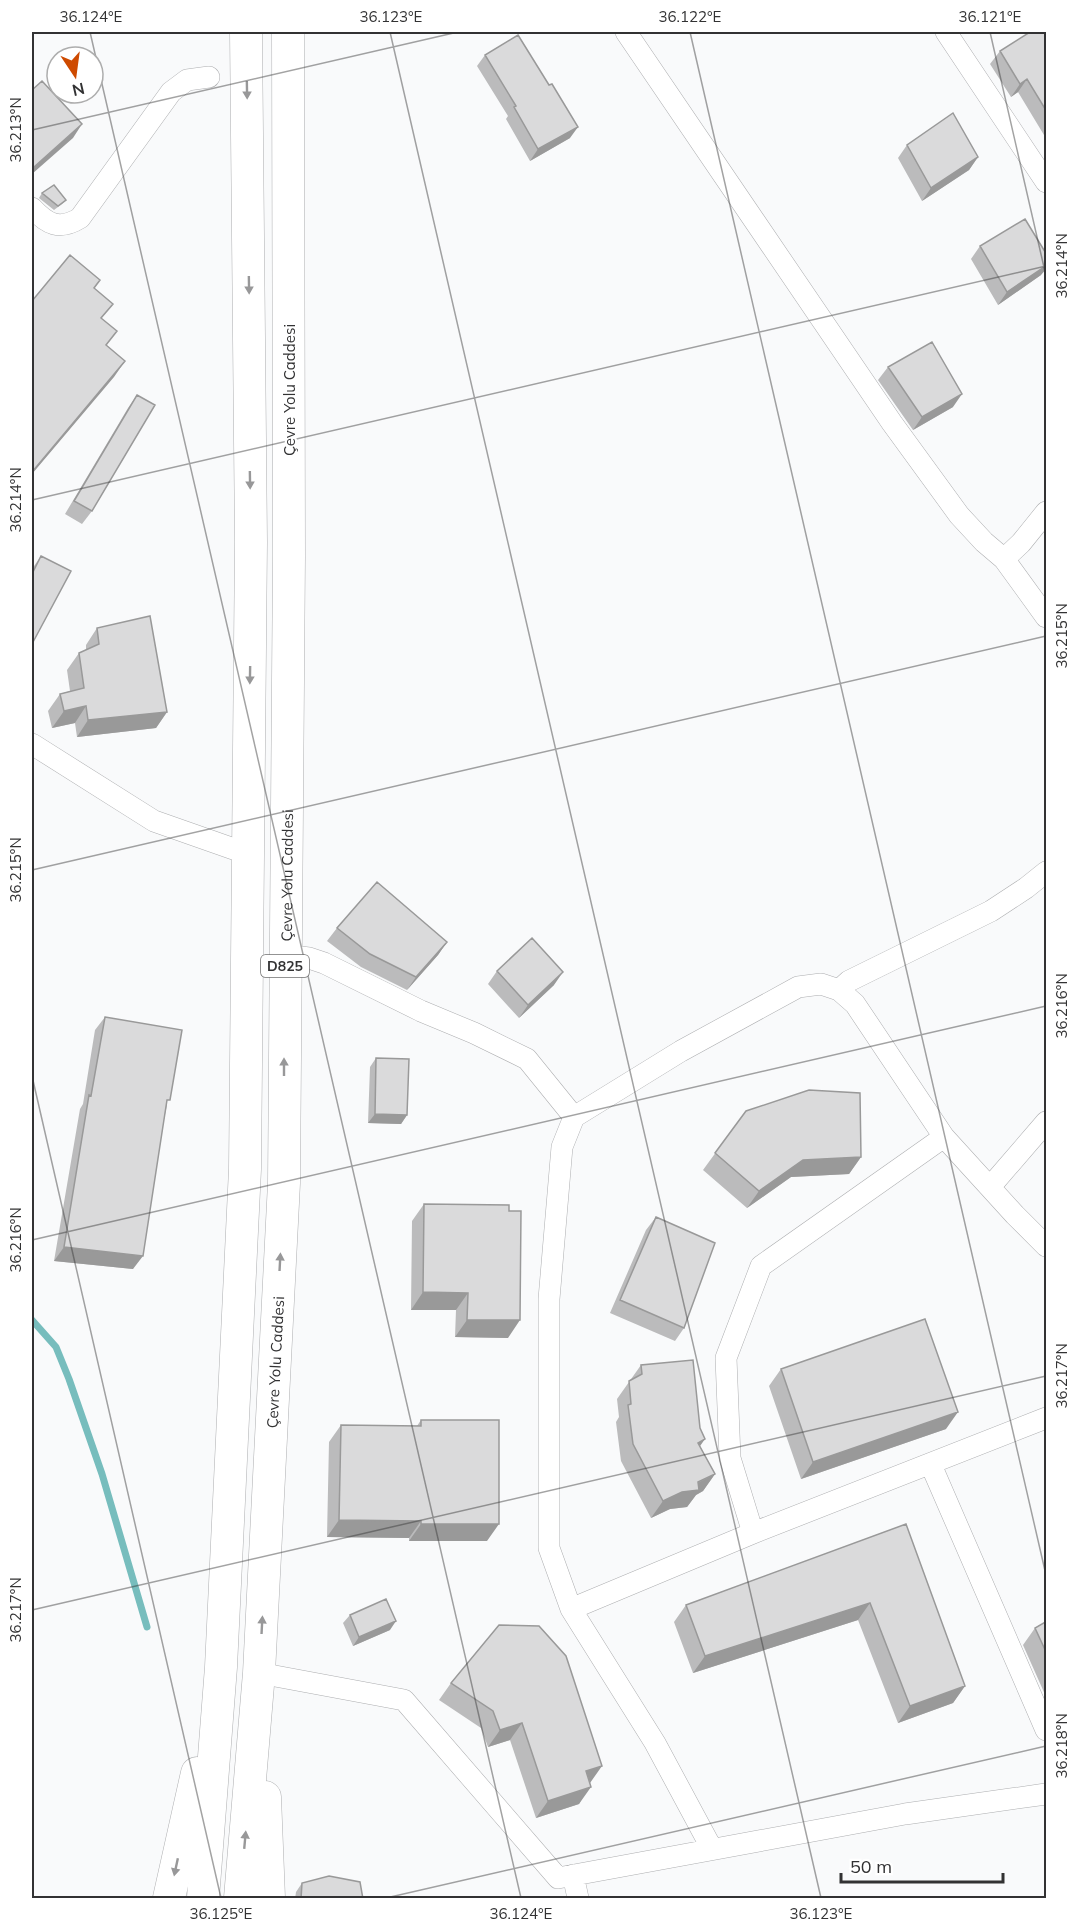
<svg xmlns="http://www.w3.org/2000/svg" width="1078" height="1930" font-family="Mulish,sans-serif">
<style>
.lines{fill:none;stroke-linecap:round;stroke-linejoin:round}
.stream{stroke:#77bdbd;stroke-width:7}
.minor-casing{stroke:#adaeb0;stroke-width:22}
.highway-casing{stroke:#adaeb0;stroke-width:33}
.minor{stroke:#fff;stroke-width:21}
.highway{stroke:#fff;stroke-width:32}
.wall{fill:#bbbbbc}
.shaded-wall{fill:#999}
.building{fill:#dadadb;stroke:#999;stroke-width:1.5}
.oneway{fill:#989899}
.ticks{fill:none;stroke:#323233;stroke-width:1.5;stroke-opacity:0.45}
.labels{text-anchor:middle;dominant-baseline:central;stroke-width:4.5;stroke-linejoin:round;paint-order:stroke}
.shield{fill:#fff;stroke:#707070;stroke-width:1.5}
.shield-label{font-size:14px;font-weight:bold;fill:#323233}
.street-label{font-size:15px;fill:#323233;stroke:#fff}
.neatline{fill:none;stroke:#323233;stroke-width:2}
.ticks-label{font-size:15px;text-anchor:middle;fill:#323233}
</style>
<rect width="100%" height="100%" fill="#f9fafb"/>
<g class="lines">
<path class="stream" d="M 32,1320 L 56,1347 L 69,1379 L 102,1474 L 147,1627"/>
<g class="minor-casing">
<path id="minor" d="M 626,32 L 892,423 L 959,515 L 984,542 L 1004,559 L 1046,617
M 946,32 L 1046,182
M 32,208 C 47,224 59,231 80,218 L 171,92 L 187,80 L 209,77
M 1004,559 L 1021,543 L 1046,512
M 32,744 L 154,821 L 248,854
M 285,955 L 309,958 L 324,963 L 421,1011 L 474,1033 L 527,1059 L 574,1117
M 839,990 L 849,981 L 991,911 L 1026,888 L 1046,872
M 990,1187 L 1046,1122
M 931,1465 L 1046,1730
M 753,1533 L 730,1458 L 726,1358 L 761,1266 L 944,1137
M 571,1609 L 753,1533 L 1046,1418
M 259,1673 L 404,1700 L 558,1878 L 905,1814 L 1046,1794
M 712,1849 L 655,1743 L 571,1609 L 549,1548 L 549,1299 L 562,1147 L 574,1117 L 681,1051 L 798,987 L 821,984 L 839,990 L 855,1004 L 944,1137 L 1015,1215 L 1046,1246
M 573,1875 L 578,1898"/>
</g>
<g class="highway-casing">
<g id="highway">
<path d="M 265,1797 L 269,1898"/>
<path d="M 169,1898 L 197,1773"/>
<path d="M 203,1898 L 221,1667 L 245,1169 L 251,542 L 246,32"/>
<path id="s1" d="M 240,1898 L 259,1673 L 284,1183 L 289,556 L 288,32"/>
</g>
</g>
<use href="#minor" class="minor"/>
<use href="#highway" class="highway"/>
</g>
<path class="wall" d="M 1047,32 L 1047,140 L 1018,92 L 1011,97 L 990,64 L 1000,51 Z
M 485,55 L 570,138 L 530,161 L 506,119 L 508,116 L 477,66 Z
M 907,145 L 978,157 L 969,170 L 922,201 L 898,158 Z
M 42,193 L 66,200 L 62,204 L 54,210 L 39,198 Z
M 980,246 L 1041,275 L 998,305 L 971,259 Z
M 888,367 L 953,407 L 913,430 L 878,380 Z
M 137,395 L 92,511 L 82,524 L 65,514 L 128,408 Z
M 41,556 L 32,644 L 32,569 Z
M 97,628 L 167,712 L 156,728 L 77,737 L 75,723 L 52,728 L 48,711 L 60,694 L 70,691 L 67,670 L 79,653 L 86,650 L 86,645 Z
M 337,928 L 447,942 L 438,955 L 407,990 L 361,967 L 327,941 Z
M 497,971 L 554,985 L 519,1018 L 488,984 Z
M 105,1017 L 167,1105 L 133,1269 L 54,1261 L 80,1109 L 83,1104 L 95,1030 Z
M 376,1058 L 407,1115 L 401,1124 L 368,1123 L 370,1067 Z
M 746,1111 L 861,1157 L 849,1174 L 791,1177 L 747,1208 L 703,1170 Z
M 424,1204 L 508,1338 L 455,1337 L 456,1310 L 411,1310 L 412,1221 Z
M 656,1217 L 684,1328 L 675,1341 L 610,1313 L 646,1230 Z
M 641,1365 L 700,1446 L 715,1474 L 703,1491 L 696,1495 L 687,1507 L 670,1509 L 651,1518 L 621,1461 L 616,1422 L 619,1417 L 617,1399 Z
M 781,1369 L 946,1429 L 801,1479 L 769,1386 Z
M 421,1420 L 487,1541 L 409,1541 L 409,1538 L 327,1537 L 329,1442 L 341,1425 L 417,1426 Z
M 906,1524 L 965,1686 L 953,1703 L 898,1723 L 858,1620 L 693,1673 L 674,1622 L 686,1605 Z
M 350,1615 L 390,1630 L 353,1646 L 343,1623 Z
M 1047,1621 L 1047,1699 L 1023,1645 L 1035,1628 Z
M 499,1625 L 590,1783 L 579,1804 L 536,1818 L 510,1740 L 488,1747 L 481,1728 L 439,1700 L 451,1683 Z
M 302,1883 L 363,1899 L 295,1899 L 296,1892 Z"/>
<path class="shaded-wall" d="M 1027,79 L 1018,92 L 1011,97 L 1020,84 Z
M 82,124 L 73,138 L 32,174 L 32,170 L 34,167 Z
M 578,127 L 570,138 L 530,161 L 538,149 Z
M 978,157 L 969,170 L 922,201 L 931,188 Z
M 1047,265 L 1047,268 L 1041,275 L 998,305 L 1007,292 Z
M 125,361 L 114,377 L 32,474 L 32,472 Z
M 962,394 L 953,407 L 913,430 L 922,417 Z
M 86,706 L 75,723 L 52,728 L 64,711 Z
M 167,712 L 156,728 L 77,737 L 88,720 Z
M 447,942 L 438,955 L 407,990 L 416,977 Z
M 563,972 L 554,985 L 519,1018 L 528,1005 Z
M 375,1114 L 407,1115 L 401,1124 L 368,1123 Z
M 861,1157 L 849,1174 L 791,1177 L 747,1208 L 759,1191 L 803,1160 Z
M 64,1247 L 143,1256 L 133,1269 L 54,1261 Z
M 423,1292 L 468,1293 L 456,1310 L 411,1310 Z
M 467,1320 L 520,1320 L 508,1338 L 455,1337 Z
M 958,1412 L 946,1429 L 801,1479 L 813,1462 Z
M 705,1439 L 693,1456 L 698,1443 Z
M 715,1474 L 703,1491 L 696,1495 L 687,1507 L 670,1509 L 651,1518 L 663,1501 Z
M 339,1520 L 421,1521 L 409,1538 L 327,1537 Z
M 421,1524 L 499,1524 L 487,1541 L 409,1541 Z
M 870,1603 L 858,1620 L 693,1673 L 705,1656 Z
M 396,1621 L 390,1630 L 353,1646 L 359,1637 Z
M 965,1686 L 953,1703 L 898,1723 L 910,1706 Z
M 522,1723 L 510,1740 L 488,1747 L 500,1730 Z
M 602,1766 L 590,1783 L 586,1771 Z
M 591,1787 L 579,1804 L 536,1818 L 548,1801 Z"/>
<path class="building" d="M 1030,32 L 1047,32 L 1047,112 L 1027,79 L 1020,84 L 1000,51 Z
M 518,35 L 549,85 L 552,84 L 578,127 L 538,149 L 514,107 L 516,106 L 485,55 Z
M 42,81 L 82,124 L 34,167 L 32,165 L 32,90 Z
M 953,113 L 978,157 L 931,188 L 907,145 Z
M 54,185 L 66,200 L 58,206 L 42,193 Z
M 1025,219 L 1047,255 L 1047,265 L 1007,292 L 980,246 Z
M 70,255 L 100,280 L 94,288 L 113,304 L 101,318 L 117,331 L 106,345 L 125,361 L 32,472 L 32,301 Z
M 932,342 L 962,394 L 922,417 L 888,367 Z
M 137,395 L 155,405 L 92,511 L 74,501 Z
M 41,556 L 71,571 L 32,644 L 32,574 Z
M 150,616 L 167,712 L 88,720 L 86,706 L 64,711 L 60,694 L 84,688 L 79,653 L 99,644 L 97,628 Z
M 377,882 L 447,942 L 416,977 L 370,954 L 337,928 Z
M 532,938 L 563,972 L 528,1005 L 497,971 Z
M 105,1017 L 182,1030 L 170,1100 L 167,1100 L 143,1256 L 64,1247 L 89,1095 L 91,1096 Z
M 376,1058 L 409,1059 L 407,1115 L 375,1114 Z
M 809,1090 L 860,1093 L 861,1157 L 803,1160 L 759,1191 L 715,1153 L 746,1111 Z
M 424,1204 L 509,1205 L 509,1211 L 521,1211 L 520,1320 L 467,1320 L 468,1293 L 423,1292 Z
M 656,1217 L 715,1243 L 684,1328 L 620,1300 Z
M 925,1319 L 958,1412 L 813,1462 L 781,1369 Z
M 693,1360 L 700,1428 L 705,1439 L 698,1443 L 715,1474 L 698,1482 L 699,1490 L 682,1492 L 663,1501 L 633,1444 L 628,1405 L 631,1404 L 629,1381 L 642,1374 L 641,1365 Z
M 421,1420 L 499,1420 L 499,1524 L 421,1524 L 421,1521 L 339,1520 L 341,1425 L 421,1426 Z
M 906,1524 L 965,1686 L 910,1706 L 870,1603 L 705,1656 L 686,1605 Z
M 386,1599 L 396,1621 L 359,1637 L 350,1615 Z
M 1047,1621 L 1047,1654 L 1035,1628 Z
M 499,1625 L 539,1626 L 566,1656 L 602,1766 L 586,1771 L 591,1787 L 548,1801 L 522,1723 L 500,1730 L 493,1711 L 451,1683 Z
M 329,1876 L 360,1882 L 363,1899 L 301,1899 L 302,1883 Z"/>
<defs><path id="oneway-solid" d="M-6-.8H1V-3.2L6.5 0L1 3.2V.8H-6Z" transform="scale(1.5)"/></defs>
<g class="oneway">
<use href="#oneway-solid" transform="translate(247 90) rotate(89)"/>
<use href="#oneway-solid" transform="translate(249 285) rotate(89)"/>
<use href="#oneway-solid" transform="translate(250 480) rotate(89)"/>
<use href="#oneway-solid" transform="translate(250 675) rotate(91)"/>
<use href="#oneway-solid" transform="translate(284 1067) rotate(-90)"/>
<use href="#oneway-solid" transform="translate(280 1262) rotate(-87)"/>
<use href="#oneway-solid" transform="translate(262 1625) rotate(-87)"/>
<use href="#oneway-solid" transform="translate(245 1840) rotate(-85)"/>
<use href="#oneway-solid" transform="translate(176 1867) rotate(102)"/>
</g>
<path class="ticks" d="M 90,32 L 521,1898M 390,32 L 821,1898M 690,32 L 1046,1575M 990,32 L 1046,276M 32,130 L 458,32M 32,500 L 1046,266M 32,870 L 1046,636M 32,1076 L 221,1898M 32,1240 L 1046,1006M 32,1610 L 1046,1376M 386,1898 L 1046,1746"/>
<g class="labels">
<rect class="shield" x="261" y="955" width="48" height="22" rx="4.5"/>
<g class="shield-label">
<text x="285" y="966">D825</text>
</g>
<g class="street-label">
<text transform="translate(289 390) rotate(-90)">Çevre Yolu Caddesi</text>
<text stroke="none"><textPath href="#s1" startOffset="1024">Çevre Yolu Caddesi</textPath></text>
<text stroke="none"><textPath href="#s1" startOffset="537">Çevre Yolu Caddesi</textPath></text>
</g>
</g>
<rect width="1078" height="1930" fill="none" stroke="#ffffff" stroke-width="66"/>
<g transform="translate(75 75) rotate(167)"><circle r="28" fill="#ffffff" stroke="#adadad" stroke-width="1.5"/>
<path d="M0-4.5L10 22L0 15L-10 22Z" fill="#ce4a00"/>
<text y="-9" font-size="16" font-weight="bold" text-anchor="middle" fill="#323233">N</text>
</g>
<path d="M841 1873v9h162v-9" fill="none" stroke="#323233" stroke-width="3"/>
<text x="850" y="1873" font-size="18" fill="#323233" stroke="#ffffff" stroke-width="4.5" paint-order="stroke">50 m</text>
<rect x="33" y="33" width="1012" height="1864" class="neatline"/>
<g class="ticks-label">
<text x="91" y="22">36.124°E</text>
<text x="391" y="22">36.123°E</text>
<text x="690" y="22">36.122°E</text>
<text x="990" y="22">36.121°E</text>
<text transform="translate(16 130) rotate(-90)" y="5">36.213°N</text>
<text transform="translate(1062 266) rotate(-90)" y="5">36.214°N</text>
<text transform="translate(16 500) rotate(-90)" y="5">36.214°N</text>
<text transform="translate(1062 636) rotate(-90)" y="5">36.215°N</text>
<text transform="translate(16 870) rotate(-90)" y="5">36.215°N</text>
<text transform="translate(1062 1006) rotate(-90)" y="5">36.216°N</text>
<text transform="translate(16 1240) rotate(-90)" y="5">36.216°N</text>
<text transform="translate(1062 1376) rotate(-90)" y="5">36.217°N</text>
<text transform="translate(16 1610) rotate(-90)" y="5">36.217°N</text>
<text transform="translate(1062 1746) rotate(-90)" y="5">36.218°N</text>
<text x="221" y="1919">36.125°E</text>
<text x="521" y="1919">36.124°E</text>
<text x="821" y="1919">36.123°E</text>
</g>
</svg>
